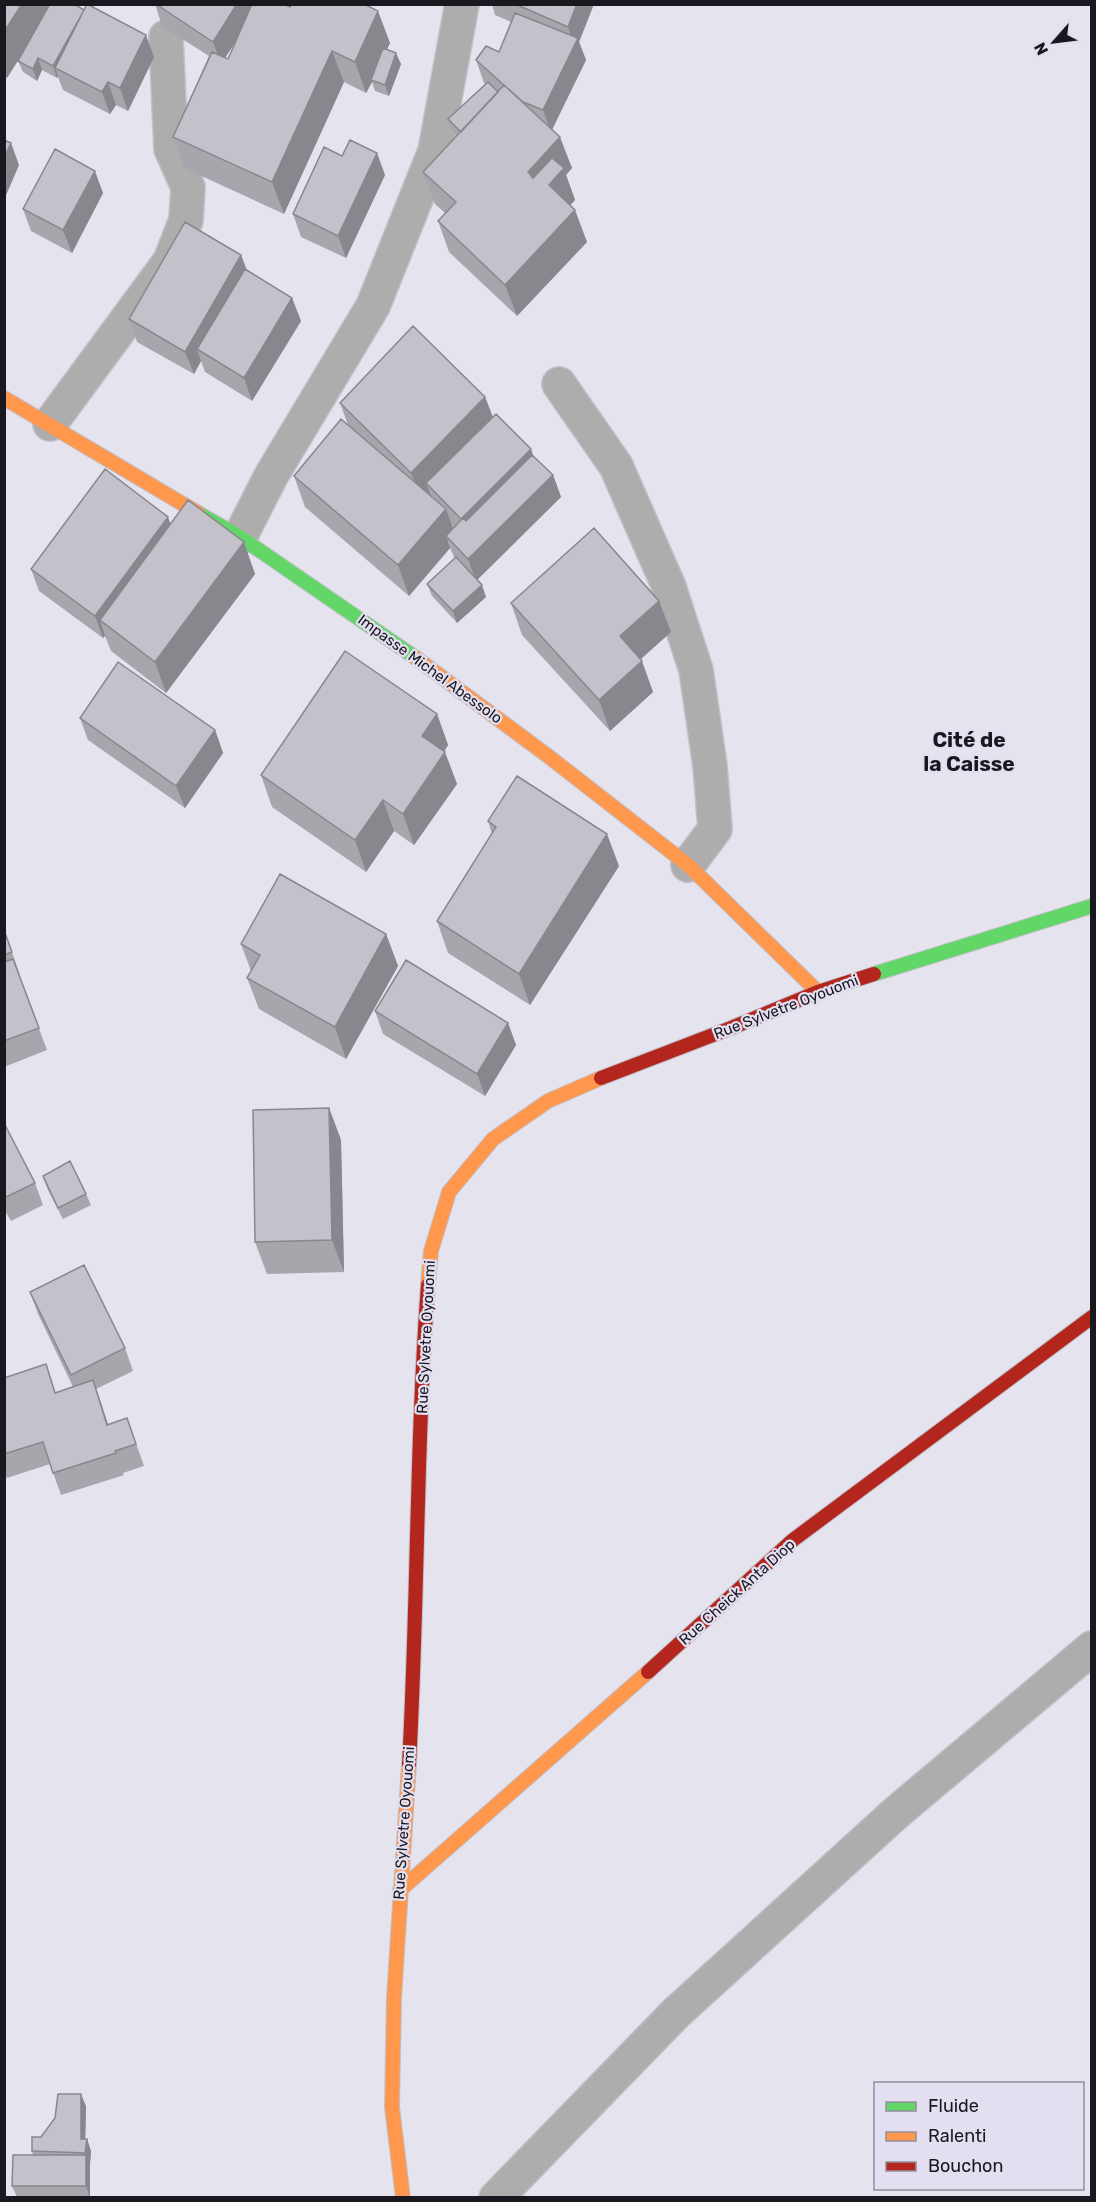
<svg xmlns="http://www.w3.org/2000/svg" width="1096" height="2202" font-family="Rubik,sans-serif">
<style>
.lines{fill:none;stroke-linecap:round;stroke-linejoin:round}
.street-casing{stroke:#c1bfc7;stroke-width:36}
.fast-casing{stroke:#c1bfc7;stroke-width:16}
.slow-casing{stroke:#c1bfc7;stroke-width:16}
.jam-casing{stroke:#c1bfc7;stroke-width:16}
.street{stroke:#aeacad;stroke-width:33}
.fast{stroke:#63d668;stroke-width:14}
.slow{stroke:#ff974d;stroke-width:14}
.jam{stroke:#b3261e;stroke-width:14}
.wall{fill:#a8a6ad;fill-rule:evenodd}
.shaded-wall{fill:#88878d}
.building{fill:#c3c1c9;stroke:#88878d;stroke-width:1.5}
.labels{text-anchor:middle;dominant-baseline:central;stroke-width:4.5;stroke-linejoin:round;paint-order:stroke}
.street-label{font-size:15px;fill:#1a181f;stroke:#e3dff1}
.district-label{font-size:21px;font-weight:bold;fill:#1a181f;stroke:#e3dff1}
</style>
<rect width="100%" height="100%" fill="#e5e3ed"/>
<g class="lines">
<g class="street-casing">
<path id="street" d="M 559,384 L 616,466 L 669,587 L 696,670 L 710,766 L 715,829 L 688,865
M 50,424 L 170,261 L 186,220 L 188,187 L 171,149 L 166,37
M 240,537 L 271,476 L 373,306 L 435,151 L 462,4
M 496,2198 L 676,2013 L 897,1812 L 1092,1648"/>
</g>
<g class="fast-casing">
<path id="fast" d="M 198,513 L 240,537 L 416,658
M 874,974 L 1092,906"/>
</g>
<g class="slow-casing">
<path id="slow" d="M 4,398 L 198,513
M 416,658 L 548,756 L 688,865 L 818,992
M 428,1285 L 431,1251 L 449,1192 L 493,1139 L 548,1101 L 601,1078
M 400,1890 L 648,1672
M 403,2198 L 392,2107 L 394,1998 L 409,1764"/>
</g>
<g class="jam-casing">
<path id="jam" d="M 601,1078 L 731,1028 L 818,992 L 874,974
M 648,1672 L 793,1540 L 1092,1317
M 409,1764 C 418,1604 416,1444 428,1285"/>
</g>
<use href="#street" class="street"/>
<use href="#fast" class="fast"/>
<use href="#slow" class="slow"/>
<use href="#jam" class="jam"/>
</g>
<path class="wall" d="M 4,4 L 154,57 L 128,111 L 116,105 L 110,114 L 63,90 L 58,77 L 57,78 L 42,70 L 37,81 L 23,72 L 18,61 L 21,55 L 7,78 L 4,76 Z
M 155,4 L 283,4 L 390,43 L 387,49 L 401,64 L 389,96 L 375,91 L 372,82 L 366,93 L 344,82 L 284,214 L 184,168 L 173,137 L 209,56 L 162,26 ZM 236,40 L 228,59 L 225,58 Z
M 492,4 L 594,4 L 579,42 L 586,60 L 552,129 L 572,168 L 566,175 L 575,200 L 570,205 L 587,242 L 517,316 L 449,252 L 438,221 L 445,213 L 435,204 L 423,172 L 457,136 L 452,130 L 448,119 L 485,84 L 484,83 L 476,60 L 499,52 L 511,22 L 495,15 Z
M 342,156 L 385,175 L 346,258 L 301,237 L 293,214 Z
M 103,193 L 72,253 L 31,231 L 23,209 Z
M 241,255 L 247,270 L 292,298 L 301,321 L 252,401 L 205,372 L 201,361 L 194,374 L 137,342 L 129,319 Z
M 485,397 L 493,417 L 553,475 L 561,497 L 477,580 L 486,597 L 457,623 L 432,596 L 427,584 L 455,559 L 450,548 L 409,596 L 305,507 L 294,476 L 348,425 L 340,403 Z
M 171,524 L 255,574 L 166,693 L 111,651 L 105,636 L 103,638 L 39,591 L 31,569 Z
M 659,601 L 671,632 L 640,659 L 653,692 L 610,731 L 522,635 L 511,603 Z
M 437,714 L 448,745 L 444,752 L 457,784 L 414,845 L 394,831 L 366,872 L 272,807 L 261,775 Z
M 80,718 L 215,730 L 223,753 L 185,808 L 88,740 Z
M 488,821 L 619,866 L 530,1005 L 448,953 L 437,921 L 492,834 Z
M 4,930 L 20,975 L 19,975 L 47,1050 L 4,1067 Z
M 386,934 L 398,966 L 346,1059 L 259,1009 L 247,978 L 251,971 L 241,944 Z
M 375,1011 L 508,1023 L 516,1045 L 485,1096 L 383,1034 Z
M 329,1108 L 341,1140 L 344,1272 L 267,1274 L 255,1242 Z
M 4,1123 L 35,1183 L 43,1205 L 11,1221 L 4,1209 Z
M 43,1176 L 86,1194 L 91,1205 L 63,1219 L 47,1188 Z
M 30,1292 L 125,1348 L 133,1371 L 96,1389 L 108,1424 L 127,1418 L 144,1466 L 123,1473 L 124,1475 L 61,1495 L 50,1464 L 7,1478 L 4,1472 L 4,1378 L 56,1392 L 73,1387 L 38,1314 Z
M 86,2106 L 85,2139 L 87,2139 L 91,2151 L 90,2164 L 90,2198 L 17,2197 L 12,2186 L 33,2155 L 32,2151 L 41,2137 Z"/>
<path class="shaded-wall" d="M 22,4 L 54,4 L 7,78 L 4,71 L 4,32 Z
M 237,4 L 255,4 L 257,9 L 221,64 L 213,42 Z
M 577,4 L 594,4 L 579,42 L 586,60 L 551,132 L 543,110 L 574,45 L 568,27 Z
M 84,10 L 55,68 L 58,76 L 57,78 L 53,66 Z
M 378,11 L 390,43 L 372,80 L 371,80 L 372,82 L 366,93 L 355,62 Z
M 146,35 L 154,57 L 128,111 L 120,88 Z
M 332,51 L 344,82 L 284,214 L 272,182 Z
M 396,53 L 401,64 L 389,96 L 385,85 Z
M 38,58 L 42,70 L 37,81 L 33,69 Z
M 108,82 L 116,105 L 110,114 L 102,92 Z
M 560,137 L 572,168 L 566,175 L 575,200 L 560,217 L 539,204 L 528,172 Z
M 11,143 L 19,165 L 4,200 L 4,158 Z
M 377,153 L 385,175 L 346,258 L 338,236 Z
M 95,171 L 103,193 L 72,253 L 63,230 Z
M 575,210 L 587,242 L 517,316 L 505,285 Z
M 241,255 L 249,277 L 197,349 L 201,361 L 194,374 L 185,352 Z
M 292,298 L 301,321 L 252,401 L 244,378 Z
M 485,397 L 497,428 L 426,483 L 431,496 L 423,504 L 411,473 Z
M 531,449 L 539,472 L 469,541 L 461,519 Z
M 553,475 L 561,497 L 476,581 L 468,559 Z
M 446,509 L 457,540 L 446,536 L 450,548 L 409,596 L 398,565 Z
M 168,517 L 176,539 L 100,620 L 105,636 L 103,638 L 95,616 Z
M 244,542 L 255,574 L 166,693 L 155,662 Z
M 482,585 L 486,597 L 457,623 L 453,611 Z
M 659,601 L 671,632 L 631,668 L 620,636 Z
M 642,661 L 653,692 L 610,731 L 599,700 Z
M 437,714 L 448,745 L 433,768 L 422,736 Z
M 215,730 L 223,753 L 185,808 L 176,786 Z
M 445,752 L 457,784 L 414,845 L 403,814 Z
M 383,800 L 394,831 L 366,872 L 355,840 Z
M 607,834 L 619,866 L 530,1005 L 519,974 Z
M 386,934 L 398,966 L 346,1059 L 335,1027 Z
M 508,1023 L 516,1045 L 485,1096 L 477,1074 Z
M 329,1108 L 341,1140 L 344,1272 L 332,1240 Z
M 93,1380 L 101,1403 L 115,1447 L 107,1425 Z
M 81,2094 L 86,2106 L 85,2150 L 81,2139 Z
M 87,2139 L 91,2151 L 90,2164 L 90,2198 L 86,2186 L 85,2153 Z"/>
<path class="building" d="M 4,4 L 22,4 L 4,32 Z
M 50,4 L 74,4 L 84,10 L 53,66 L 38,58 L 33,69 L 18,61 Z
M 87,4 L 146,35 L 120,88 L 108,82 L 102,92 L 55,68 Z
M 156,4 L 237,4 L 213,42 Z
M 252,4 L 283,4 L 290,7 L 291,4 L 364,4 L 378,11 L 355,62 L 332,51 L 272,182 L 173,137 L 212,52 L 228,59 Z
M 515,4 L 577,4 L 568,27 Z
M 515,13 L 578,38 L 543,110 L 523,102 L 476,60 L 486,46 L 499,52 Z
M 383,48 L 396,53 L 385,85 L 371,80 Z
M 488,82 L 498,92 L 461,132 L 448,119 Z
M 504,85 L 560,137 L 528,172 L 533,178 L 552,158 L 564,168 L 549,185 L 575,210 L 505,285 L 438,221 L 456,202 L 423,172 Z
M 4,140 L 11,143 L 4,158 Z
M 350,140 L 377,153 L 338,236 L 293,214 L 324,147 L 342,156 Z
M 55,149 L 95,171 L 63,230 L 23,209 Z
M 185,222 L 241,255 L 185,352 L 129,319 Z
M 245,269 L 292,298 L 244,378 L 197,349 Z
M 413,326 L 485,397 L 411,473 L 340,403 Z
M 496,414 L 531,449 L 461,519 L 426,483 Z
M 341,419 L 446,509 L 398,565 L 294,476 Z
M 532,455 L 553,475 L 468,559 L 446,536 L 463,518 L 466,521 Z
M 105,469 L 168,517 L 95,616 L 31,569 Z
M 188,500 L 244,542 L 155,662 L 100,620 Z
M 594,528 L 659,601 L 620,636 L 642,661 L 599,700 L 511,603 Z
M 456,557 L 482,585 L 453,611 L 427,584 Z
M 345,651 L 437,714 L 422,736 L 445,752 L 403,814 L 383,800 L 355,840 L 261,775 Z
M 118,662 L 215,730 L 176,786 L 80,718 Z
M 517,776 L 607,834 L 519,974 L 437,921 L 496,827 L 488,821 Z
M 280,874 L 386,934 L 335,1027 L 247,978 L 260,955 L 241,944 Z
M 4,930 L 12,952 L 4,955 Z
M 13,959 L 39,1028 L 4,1041 L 4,962 Z
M 406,960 L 508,1023 L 477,1074 L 375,1011 Z
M 329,1108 L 332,1240 L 255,1242 L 253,1110 Z
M 4,1123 L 35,1183 L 4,1198 Z
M 70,1161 L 86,1194 L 58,1208 L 43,1176 Z
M 84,1265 L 125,1348 L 71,1375 L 30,1292 Z
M 46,1364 L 55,1393 L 93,1380 L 107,1425 L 127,1418 L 136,1444 L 115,1451 L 116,1453 L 53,1473 L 43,1442 L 4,1454 L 4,1378 Z
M 58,2094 L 81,2094 L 81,2139 L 87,2139 L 85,2153 L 32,2151 L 32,2137 L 41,2137 L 55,2118 Z
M 13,2155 L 86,2155 L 86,2186 L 12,2186 Z"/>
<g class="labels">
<g class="street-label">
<text transform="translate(430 669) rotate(36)">Impasse Michel Abessolo</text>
<text transform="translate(786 1007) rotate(-21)">Rue Sylvetre Oyouomi</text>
<text transform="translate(426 1337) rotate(-87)">Rue Sylvetre Oyouomi</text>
<text transform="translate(737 1592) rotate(-42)">Rue Cheick Anta Diop</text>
<text transform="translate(404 1823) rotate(-86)">Rue Sylvetre Oyouomi</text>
</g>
<g class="district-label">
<text x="969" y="739">Cité de<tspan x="969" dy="24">la Caisse</tspan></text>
</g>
</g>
<rect width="1096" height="2202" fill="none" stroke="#1a181f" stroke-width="12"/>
<rect x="874" y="2082" width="210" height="108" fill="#e3dff1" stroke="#938f9d" stroke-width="1.5"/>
<rect x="886" y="2102" width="30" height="9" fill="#63d668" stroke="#938f9d" stroke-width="1.5"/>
<text x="928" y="2112" font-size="18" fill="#1a181f">Fluide</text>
<rect x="886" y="2132" width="30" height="9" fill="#ff974d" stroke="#938f9d" stroke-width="1.5"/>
<text x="928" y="2142" font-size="18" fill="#1a181f">Ralenti</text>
<rect x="886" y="2162" width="30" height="9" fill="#b3261e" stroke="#938f9d" stroke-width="1.5"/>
<text x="928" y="2172" font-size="18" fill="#1a181f">Bouchon</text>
<g transform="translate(1054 42) rotate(242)" stroke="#e3dff1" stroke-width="4.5" paint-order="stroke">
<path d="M0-4.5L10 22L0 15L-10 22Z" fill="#1a181f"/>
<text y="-9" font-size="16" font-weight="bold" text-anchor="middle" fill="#1a181f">N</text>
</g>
</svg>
